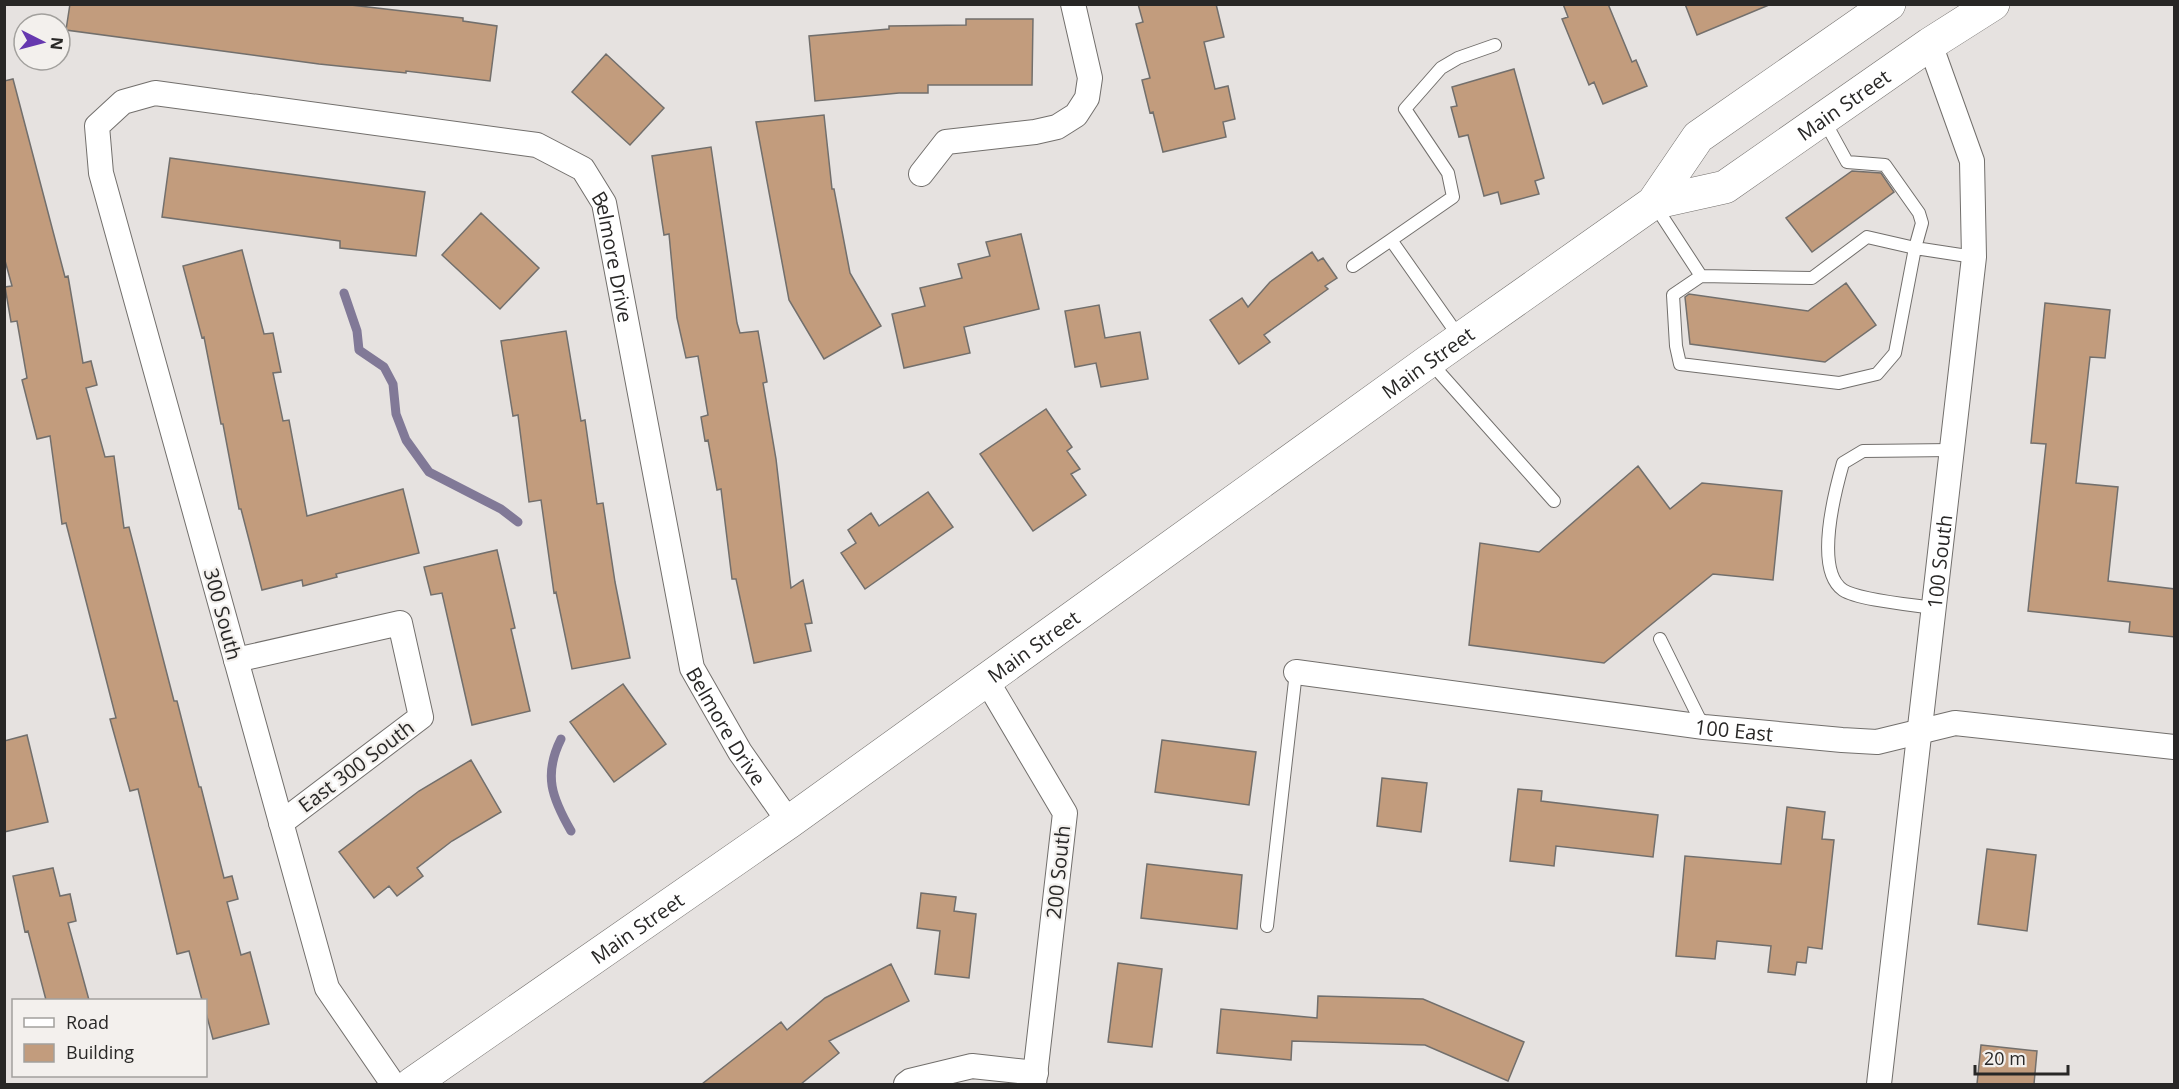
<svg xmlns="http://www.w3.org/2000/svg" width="2179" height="1089" font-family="'Open Sans',sans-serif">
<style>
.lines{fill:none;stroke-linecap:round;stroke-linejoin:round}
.stream{stroke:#817997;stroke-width:9}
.building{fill:#c29c7d;stroke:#726f6c;stroke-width:1.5}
.service-casing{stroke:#726f6c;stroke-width:14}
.minor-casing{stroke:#726f6c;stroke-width:26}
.secondary-casing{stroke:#726f6c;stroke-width:34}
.service{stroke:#fff;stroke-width:12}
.minor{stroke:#fff;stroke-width:24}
.secondary{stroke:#fff;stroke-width:33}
.labels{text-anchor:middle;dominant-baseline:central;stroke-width:4.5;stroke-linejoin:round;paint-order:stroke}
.street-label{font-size:20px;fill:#282726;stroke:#f3f0ed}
</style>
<rect width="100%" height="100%" fill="#e6e2e0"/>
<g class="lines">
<path class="stream" d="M 344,293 L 357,331 L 359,350 L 384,367 L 393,384 L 396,414 L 406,440 L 429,472 L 501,509 L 518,522
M 561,739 C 543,775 552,798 571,831"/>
</g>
<path class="building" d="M 70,4 L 342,4 L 463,18 L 463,21 L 497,26 L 490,81 L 406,71 L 406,73 L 319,64 L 66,30 Z
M 1138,4 L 1216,4 L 1224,37 L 1204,42 L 1215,89 L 1228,86 L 1235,119 L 1223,122 L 1226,137 L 1163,152 L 1153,112 L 1150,113 L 1142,80 L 1150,78 L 1136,24 L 1143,22 Z
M 1563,4 L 1608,4 L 1632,62 L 1636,60 L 1647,86 L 1603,104 L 1594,82 L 1589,85 L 1562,19 L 1568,17 Z
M 1685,4 L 1769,4 L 1769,5 L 1697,35 Z
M 966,19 L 1033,19 L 1032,85 L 928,85 L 928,93 L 899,93 L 815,101 L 809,36 L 889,29 L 889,26 L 966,25 Z
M 606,54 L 664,108 L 630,145 L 572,92 Z
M 1514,69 L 1544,178 L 1535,181 L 1539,194 L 1501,204 L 1498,192 L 1484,196 L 1468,135 L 1459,137 L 1451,107 L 1457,106 L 1452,87 Z
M 13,79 L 65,277 L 68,276 L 83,363 L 91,361 L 97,385 L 86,388 L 105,457 L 114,456 L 124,528 L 129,527 L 174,701 L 177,701 L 199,787 L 201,787 L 224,878 L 232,876 L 238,899 L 227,902 L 241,955 L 250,952 L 269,1024 L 213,1039 L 206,1013 L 206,1000 L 202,1000 L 189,951 L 177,954 L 138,789 L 130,791 L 110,719 L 116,718 L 66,523 L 62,524 L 50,436 L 37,439 L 22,380 L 27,378 L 17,321 L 11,322 L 5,287 L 12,286 L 4,257 L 4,81 Z
M 824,115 L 832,189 L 834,189 L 850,273 L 881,326 L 824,359 L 789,300 L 756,122 Z
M 711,147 L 737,323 L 740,333 L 758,331 L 767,382 L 763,383 L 776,459 L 791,588 L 803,580 L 812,623 L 805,624 L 811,651 L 754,663 L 736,579 L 732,579 L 721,489 L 717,490 L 708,440 L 705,441 L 701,417 L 708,415 L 698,356 L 686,358 L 677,318 L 669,234 L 664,235 L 652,156 Z
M 170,158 L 425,192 L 416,256 L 340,248 L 340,241 L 162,217 Z
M 1852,171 L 1881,173 L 1894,192 L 1812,252 L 1786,218 Z
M 481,213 L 539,268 L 500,309 L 442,255 Z
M 1021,234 L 1039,309 L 964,327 L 970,353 L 904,368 L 892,314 L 925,306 L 920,288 L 962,278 L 958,264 L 990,256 L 986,242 Z
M 242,250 L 264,334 L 273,333 L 281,372 L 273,373 L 283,421 L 289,420 L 307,516 L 403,489 L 419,553 L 336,574 L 337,577 L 303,586 L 302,580 L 262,590 L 241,509 L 239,509 L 223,424 L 221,424 L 204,337 L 202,338 L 183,266 Z
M 1312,252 L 1318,261 L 1323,258 L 1337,278 L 1325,286 L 1328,289 L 1264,335 L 1270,342 L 1239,364 L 1210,320 L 1242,298 L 1248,307 L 1270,282 Z
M 1846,283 L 1876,325 L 1825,362 L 1690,344 L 1685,297 L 1689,294 L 1808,311 Z
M 2045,303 L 2110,310 L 2105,358 L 2090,357 L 2076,483 L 2118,487 L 2108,581 L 2175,589 L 2175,637 L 2129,632 L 2130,622 L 2028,611 L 2046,444 L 2031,443 Z
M 1099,305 L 1105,338 L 1140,332 L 1148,379 L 1101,387 L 1096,363 L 1075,367 L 1065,311 Z
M 566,331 L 581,421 L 585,420 L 597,504 L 603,503 L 615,582 L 630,658 L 572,669 L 556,592 L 554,593 L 541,500 L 529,502 L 518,415 L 513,416 L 501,341 Z
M 1046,409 L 1072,447 L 1067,451 L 1080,469 L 1071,474 L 1086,495 L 1033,531 L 980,454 Z
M 1638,466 L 1670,509 L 1702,483 L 1782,491 L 1773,580 L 1713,574 L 1604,663 L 1469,645 L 1480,543 L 1539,552 Z
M 928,492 L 953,527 L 865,589 L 841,553 L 856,543 L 848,530 L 871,513 L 879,526 Z
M 497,550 L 515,628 L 511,629 L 530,711 L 472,725 L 442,593 L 431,595 L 424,567 Z
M 623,684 L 666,744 L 614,782 L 570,722 Z
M 27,735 L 48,822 L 4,832 L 4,741 Z
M 1162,740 L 1256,752 L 1249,805 L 1155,792 Z
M 471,760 L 501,812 L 452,841 L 417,868 L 423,876 L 397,896 L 389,886 L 374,898 L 339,852 L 419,791 Z
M 1382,778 L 1427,783 L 1421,832 L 1377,826 Z
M 1518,789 L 1542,791 L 1541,801 L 1658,815 L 1653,857 L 1556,846 L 1554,866 L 1510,861 Z
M 1787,807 L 1825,812 L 1822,839 L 1834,840 L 1822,949 L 1808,947 L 1806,963 L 1797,962 L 1795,975 L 1768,972 L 1771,946 L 1717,941 L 1715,959 L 1676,956 L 1685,856 L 1781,864 Z
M 1987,849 L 2036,855 L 2027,931 L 1978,924 Z
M 1147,864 L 1242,875 L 1237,929 L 1141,918 Z
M 53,868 L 60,896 L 70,894 L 76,921 L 68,923 L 89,1000 L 46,1000 L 28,931 L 25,932 L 13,876 Z
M 921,893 L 956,897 L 954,911 L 976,914 L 969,978 L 935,974 L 940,931 L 917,928 Z
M 1118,963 L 1162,969 L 1152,1047 L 1108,1042 Z
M 891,964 L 909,1001 L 829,1041 L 839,1053 L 801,1084 L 702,1084 L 781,1022 L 787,1030 L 825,998 Z
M 1318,996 L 1423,999 L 1524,1042 L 1508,1081 L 1425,1045 L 1292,1041 L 1291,1060 L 1217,1053 L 1221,1009 L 1317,1018 Z
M 1981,1045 L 2037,1051 L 2034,1084 L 1977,1084 Z"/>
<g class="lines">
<g class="service-casing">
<path id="service" d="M 1824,120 L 1847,162 L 1885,165 L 1919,213 L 1922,223 L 1915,248 L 1974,257
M 1654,204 L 1701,276
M 1867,237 L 1915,248 L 1895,353 L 1877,374 L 1839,383 L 1680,364 L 1676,346 L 1673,295 L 1701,276 L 1812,278 Z
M 1353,266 L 1391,240
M 1460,338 L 1391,240 L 1453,197 L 1448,173 L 1405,109 L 1441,68 L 1458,58 L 1495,45
M 1431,363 L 1554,501
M 1933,608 C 1914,605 1858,600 1843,590 C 1814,570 1835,491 1843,463 L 1863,451 L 1952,450
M 1660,639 L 1703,726
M 1267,926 L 1296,672"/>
</g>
<g class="minor-casing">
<g id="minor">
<path d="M 921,174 L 946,142 L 1035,132 L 1057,127 L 1076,115 L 1087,98 L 1090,78 L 1073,4"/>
<path d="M 236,660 L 400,623 L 421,717 L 281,823"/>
<path id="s1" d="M 1296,672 L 1704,727 L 1842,740 L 1877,742 L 1955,723 L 2174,747"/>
<path d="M 987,681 L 1065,813 L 1034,1084"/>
<path id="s2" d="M 393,1084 L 327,988 L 101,173 L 97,126 L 123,102 L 155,93 L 537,145 L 583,169 L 604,203 L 692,668 L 740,752 L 789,822"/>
<path d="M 906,1084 L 910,1081 L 972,1066 L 1036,1073"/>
<path id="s3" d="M 1879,1084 L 1974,257 L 1972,161 L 1930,44"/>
</g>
</g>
<g class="secondary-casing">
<g id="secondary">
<path id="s4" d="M 1653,203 L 1725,187 L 1930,44 L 1993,4"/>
<path id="s5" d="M 412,1084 L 789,822 L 1429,361 L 1653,203 L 1698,137 L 1889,4"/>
</g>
</g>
<use href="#service" class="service"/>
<use href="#minor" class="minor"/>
<use href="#secondary" class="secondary"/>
</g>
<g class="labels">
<g class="street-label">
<text stroke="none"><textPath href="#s4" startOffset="218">Main Street</textPath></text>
<text stroke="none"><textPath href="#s2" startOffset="1610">Belmore Drive</textPath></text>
<text stroke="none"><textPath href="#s5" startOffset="1246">Main Street</textPath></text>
<text stroke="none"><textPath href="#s3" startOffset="526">100 South</textPath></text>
<text transform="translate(223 614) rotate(75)">300 South</text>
<text stroke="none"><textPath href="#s5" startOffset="760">Main Street</textPath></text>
<text stroke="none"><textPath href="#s2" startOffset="2096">Belmore Drive</textPath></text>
<text stroke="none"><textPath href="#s1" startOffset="442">100 East</textPath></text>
<text transform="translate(356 766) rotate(-37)">East 300 South</text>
<text transform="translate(1058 872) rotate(-84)">200 South</text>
<text stroke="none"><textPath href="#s5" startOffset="274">Main Street</textPath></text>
</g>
</g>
<rect width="2179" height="1089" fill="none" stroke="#282726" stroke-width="12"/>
<rect x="12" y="999" width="195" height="78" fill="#f3f0ed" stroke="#a2a09d" stroke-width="1.5"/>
<rect x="24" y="1018" width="30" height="9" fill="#ffffff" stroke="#a2a09d" stroke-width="1.5"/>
<text x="66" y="1029" font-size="18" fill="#282726">Road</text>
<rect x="24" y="1044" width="30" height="18" fill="#c29c7d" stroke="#a2a09d" stroke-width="1.5"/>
<text x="66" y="1059" font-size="18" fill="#282726">Building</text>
<g transform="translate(42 42) rotate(96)"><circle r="28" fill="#f3f0ed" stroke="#a2a09d" stroke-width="1.5"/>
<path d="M0-4.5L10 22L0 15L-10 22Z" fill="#6638af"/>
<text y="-9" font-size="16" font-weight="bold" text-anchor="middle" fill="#282726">N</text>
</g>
<path d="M1975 1065v9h93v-9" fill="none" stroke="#282726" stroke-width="3"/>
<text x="1984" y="1065" font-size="18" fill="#282726" stroke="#f3f0ed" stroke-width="4.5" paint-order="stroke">20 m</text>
</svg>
